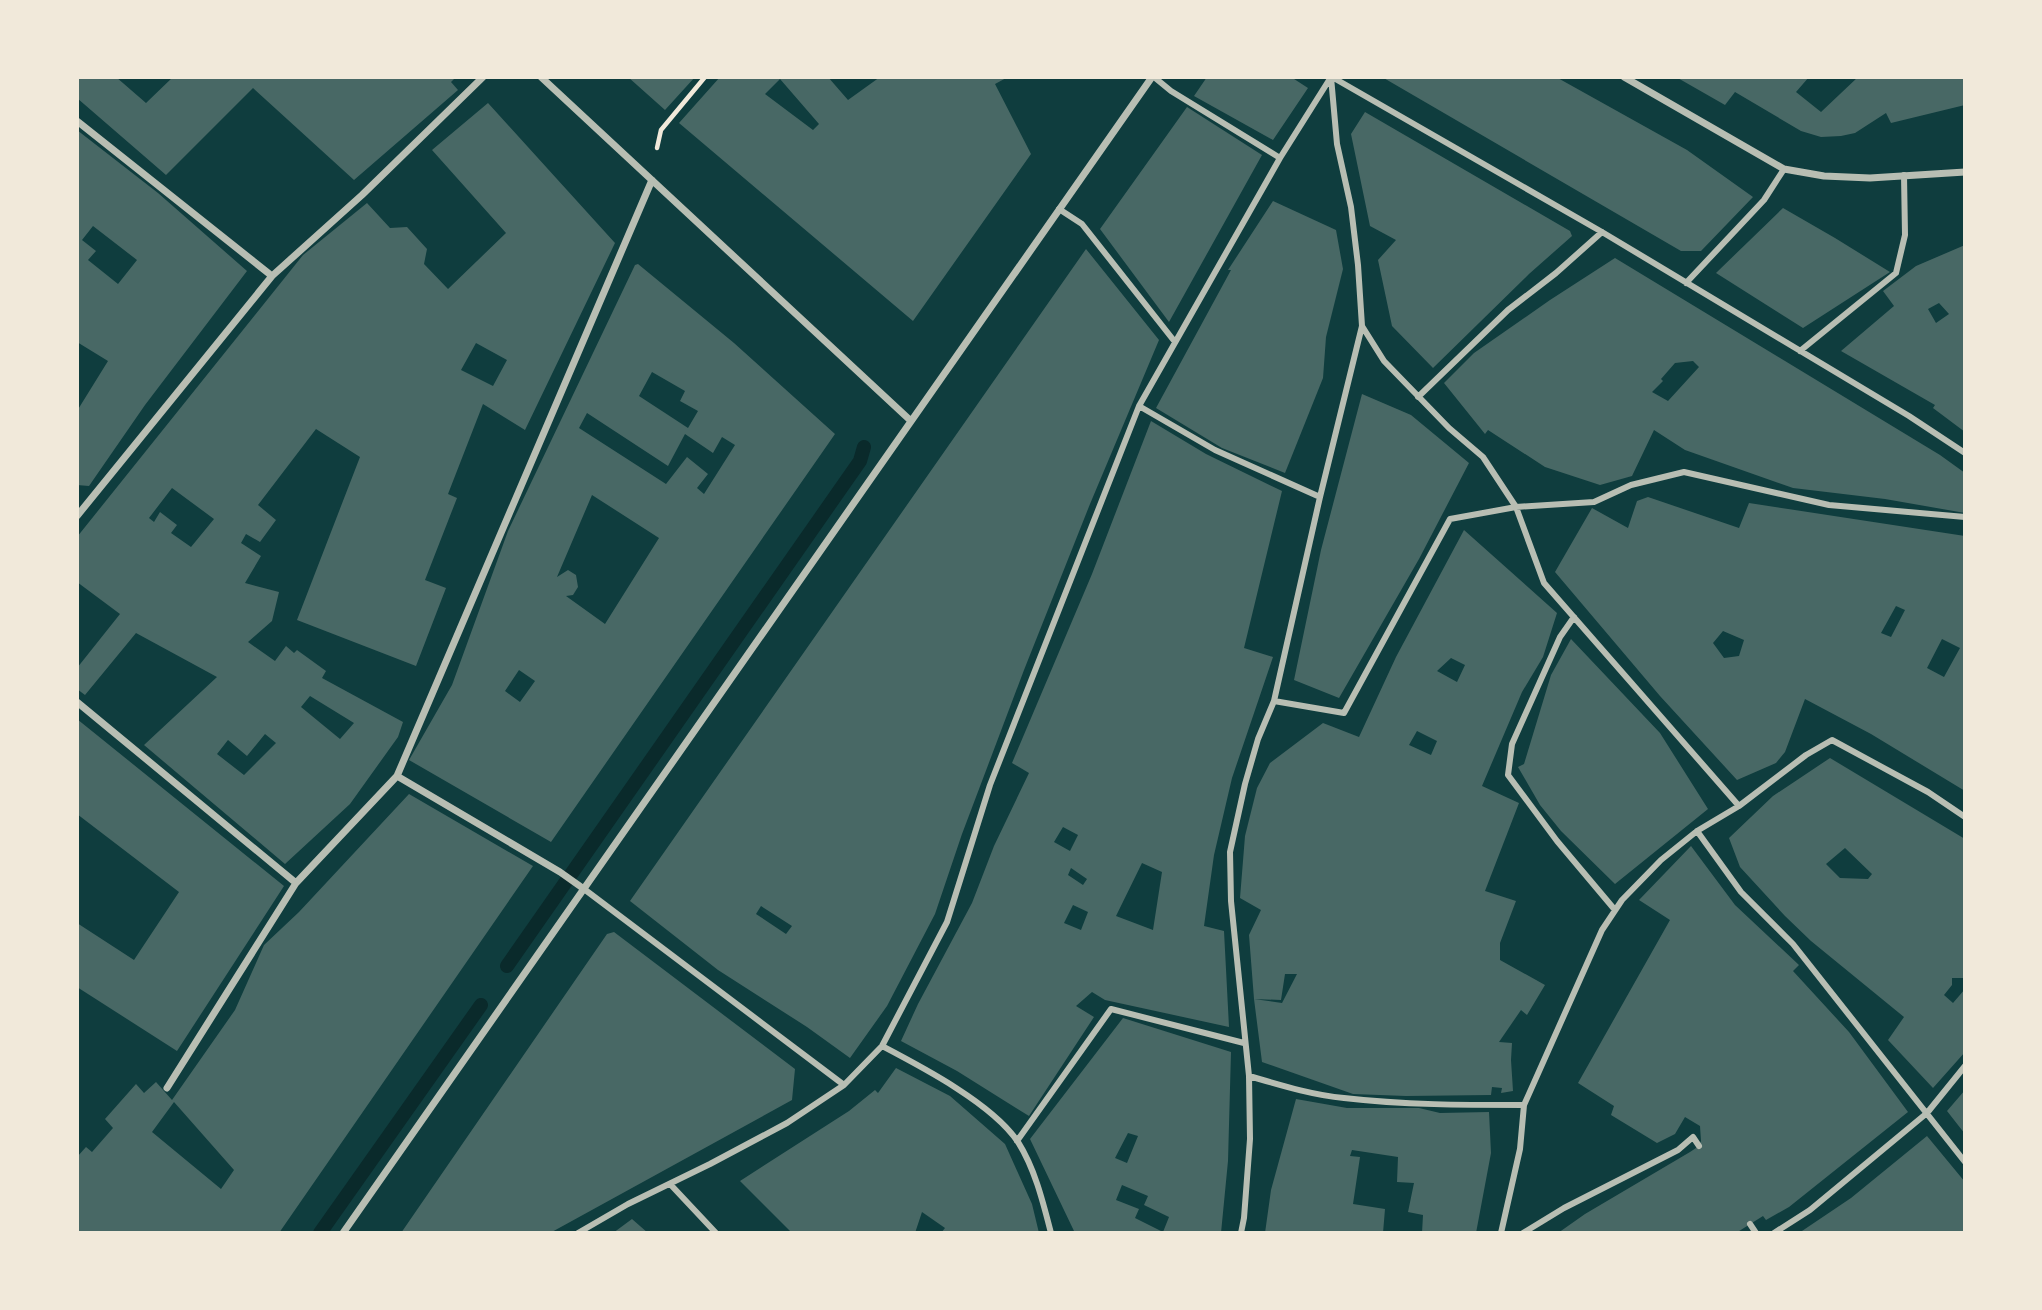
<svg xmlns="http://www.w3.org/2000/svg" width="2042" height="1310" font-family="Commissioner,sans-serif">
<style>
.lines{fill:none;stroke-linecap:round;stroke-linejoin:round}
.stream{stroke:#0a2a2b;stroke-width:14}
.building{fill:#486865;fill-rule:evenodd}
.path{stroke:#f1e9da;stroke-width:4.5}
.pedestrian{stroke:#b8beb3;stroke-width:6}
.minor{stroke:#b8beb3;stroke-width:7}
</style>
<rect width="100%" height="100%" fill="#0f3d3e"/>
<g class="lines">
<path class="stream" d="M 507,966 L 860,461 L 864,447
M 320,1233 L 481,1005"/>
</g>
<path class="building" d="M 77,77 L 116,77 L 146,103 L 173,77 L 456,77 L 451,82 L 458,90 L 354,180 L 253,88 L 166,175 L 77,98 Z
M 628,77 L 695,77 L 665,110 Z
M 720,77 L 828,77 L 848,100 L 880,77 L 1008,77 L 995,84 L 1031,154 L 913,321 L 679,123 ZM 780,79 L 819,124 L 813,130 L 765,94 Z
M 1207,77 L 1291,77 L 1308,88 L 1273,140 L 1194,96 Z
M 1382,77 L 1556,77 L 1687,150 L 1753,197 L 1701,251 L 1681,251 Z
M 1676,77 L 1809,77 L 1796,92 L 1821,112 L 1858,77 L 1965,77 L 1965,105 L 1891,123 L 1886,113 L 1855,133 L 1841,136 L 1821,137 L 1801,131 L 1735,92 L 1725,105 Z
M 488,103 L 615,243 L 525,430 L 483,404 L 448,494 L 457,498 L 425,580 L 446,588 L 416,666 L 297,620 L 360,457 L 316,429 L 258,505 L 276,520 L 260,542 L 246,534 L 241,543 L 261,556 L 245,583 L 279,592 L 272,621 L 248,642 L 275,661 L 286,646 L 294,653 L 297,650 L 326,671 L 322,678 L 403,722 L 398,737 L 350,804 L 285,864 L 144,745 L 217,677 L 136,633 L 85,695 L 77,689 L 77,668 L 120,614 L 77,582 L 77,537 L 303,255 L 367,203 L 390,228 L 407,227 L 427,249 L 424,264 L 448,289 L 506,233 L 432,150 ZM 476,343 L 507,360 L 493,386 L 461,370 ZM 172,488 L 214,519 L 191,547 L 171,533 L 177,525 L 160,512 L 154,522 L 149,518 ZM 310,696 L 354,723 L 340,739 L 301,707 ZM 265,734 L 276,743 L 244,775 L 217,754 L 228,740 L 247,756 Z
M 1187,107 L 1262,155 L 1169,322 L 1100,229 Z
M 1365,112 L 1570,231 L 1572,236 L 1529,274 L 1433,368 L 1392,326 L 1378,260 L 1396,240 L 1370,226 L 1351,134 Z
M 77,130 L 158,193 L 247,271 L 145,405 L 89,486 L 77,485 L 77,411 L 108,361 L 77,342 ZM 93,226 L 137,260 L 118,284 L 88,260 L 96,251 L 82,240 Z
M 1273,201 L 1336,230 L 1343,269 L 1326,337 L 1323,378 L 1285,473 L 1222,448 L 1156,408 L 1231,270 L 1228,270 Z
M 1783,208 L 1835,238 L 1890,272 L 1803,328 L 1716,273 Z
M 1965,245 L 1965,432 L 1933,408 L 1935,405 L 1841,351 L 1894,306 L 1883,291 L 1916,266 ZM 1939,303 L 1949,314 L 1936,323 L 1928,309 Z
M 1086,249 L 1159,340 L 1090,504 L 1024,670 L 962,834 L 935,914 L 887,1006 L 850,1058 L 807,1027 L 718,970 L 630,901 ZM 761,906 L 792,926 L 786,934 L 756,914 Z
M 1615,258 L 1940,455 L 1965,473 L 1965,513 L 1885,499 L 1793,488 L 1685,450 L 1654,430 L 1632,476 L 1600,485 L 1545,467 L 1488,430 L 1485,434 L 1444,383 L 1474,353 L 1550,300 ZM 1693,361 L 1699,367 L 1668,401 L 1652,392 L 1663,381 L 1661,379 L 1675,363 Z
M 638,264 L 734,343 L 835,434 L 551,842 L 409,760 L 452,685 L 508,531 L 635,265 ZM 652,372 L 685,391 L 680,401 L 698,411 L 688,428 L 639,396 ZM 587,413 L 668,466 L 685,434 L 713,453 L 722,437 L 735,445 L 704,494 L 697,488 L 708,474 L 687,457 L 666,484 L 579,428 ZM 592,495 L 659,538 L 605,624 L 566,596 L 573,595 L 578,587 L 576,575 L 568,570 L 557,577 ZM 519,670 L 535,681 L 520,702 L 505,691 Z
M 1362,394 L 1411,415 L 1469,463 L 1419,559 L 1339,698 L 1294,680 L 1321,550 Z
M 1151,421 L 1206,454 L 1282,491 L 1244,648 L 1273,657 L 1232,778 L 1214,855 L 1204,926 L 1224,931 L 1229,1027 L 1105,1000 L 1092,992 L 1076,1006 L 1094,1017 L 1029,1116 L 957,1071 L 901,1041 L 918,1004 L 972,903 L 994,846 L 1029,773 L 1012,763 L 1092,574 ZM 1063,827 L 1078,835 L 1070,851 L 1054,842 ZM 1142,863 L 1162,872 L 1153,930 L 1116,916 ZM 1071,868 L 1087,879 L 1083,885 L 1068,875 ZM 1073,905 L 1088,912 L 1081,930 L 1064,923 Z
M 1648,497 L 1739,528 L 1749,503 L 1965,536 L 1965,791 L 1871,734 L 1805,699 L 1785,752 L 1776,763 L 1737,780 L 1660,696 L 1555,572 L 1592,508 L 1628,528 L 1637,501 ZM 1896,606 L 1905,610 L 1891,637 L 1881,633 ZM 1723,631 L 1744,640 L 1739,656 L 1724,658 L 1713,643 ZM 1942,639 L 1960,648 L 1944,677 L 1927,668 Z
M 1464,530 L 1557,613 L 1543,657 L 1522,692 L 1482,786 L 1519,803 L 1485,891 L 1516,901 L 1500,943 L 1500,960 L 1545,985 L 1527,1015 L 1521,1010 L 1499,1042 L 1512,1043 L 1511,1060 L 1513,1091 L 1501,1093 L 1502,1088 L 1492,1087 L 1491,1095 L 1406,1096 L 1353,1094 L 1262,1062 L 1254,999 L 1282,1003 L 1297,974 L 1285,974 L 1281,1000 L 1254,999 L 1249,935 L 1261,910 L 1240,898 L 1245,836 L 1257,788 L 1270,763 L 1323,723 L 1359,737 L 1396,657 ZM 1451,658 L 1465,665 L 1457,682 L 1437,671 ZM 1417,731 L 1437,741 L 1431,755 L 1409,745 Z
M 1571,639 L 1660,733 L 1708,809 L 1615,884 L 1561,831 L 1540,805 L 1518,767 L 1524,764 L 1551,675 Z
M 77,719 L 284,886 L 177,1051 L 77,987 L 77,923 L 134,960 L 179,892 L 77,814 Z
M 1830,758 L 1965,839 L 1965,978 L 1952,978 L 1952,985 L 1944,995 L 1953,1003 L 1965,989 L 1965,1052 L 1933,1088 L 1888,1040 L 1904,1017 L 1811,941 L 1785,916 L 1740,867 L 1729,838 L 1773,796 ZM 1845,848 L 1872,874 L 1868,879 L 1840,878 L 1826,864 Z
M 409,794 L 533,866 L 279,1233 L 77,1233 L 77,1157 L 86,1147 L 92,1152 L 113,1128 L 105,1119 L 136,1084 L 144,1093 L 156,1082 L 172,1100 L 235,1010 L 264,945 L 299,912 ZM 174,1102 L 234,1170 L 221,1189 L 152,1132 Z
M 1691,846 L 1735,905 L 1799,965 L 1793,971 L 1849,1032 L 1908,1112 L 1789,1207 L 1766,1220 L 1763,1216 L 1736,1233 L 1558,1233 L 1585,1214 L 1690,1152 L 1699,1146 L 1701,1141 L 1700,1126 L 1685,1117 L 1675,1134 L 1657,1143 L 1611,1115 L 1614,1106 L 1578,1083 L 1670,920 L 1639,900 Z
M 614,932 L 795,1069 L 792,1100 L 550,1233 L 401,1233 L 607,934 Z
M 1123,1018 L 1231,1052 L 1228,1161 L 1221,1233 L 1072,1233 L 1074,1231 L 1030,1139 ZM 1128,1133 L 1138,1136 L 1127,1163 L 1115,1158 ZM 1122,1185 L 1148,1196 L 1144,1205 L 1169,1217 L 1163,1232 L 1135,1218 L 1139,1209 L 1116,1200 Z
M 896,1068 L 950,1096 L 1005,1144 L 1032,1204 L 1039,1233 L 941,1233 L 945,1228 L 922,1212 L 915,1233 L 792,1233 L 740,1181 L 849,1111 L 875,1090 L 878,1093 Z
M 1965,1090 L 1965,1134 L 1947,1111 Z
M 1296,1099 L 1347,1108 L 1419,1108 L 1440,1113 L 1489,1112 L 1491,1153 L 1476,1233 L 1422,1233 L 1423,1215 L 1408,1212 L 1414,1183 L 1397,1182 L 1398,1157 L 1352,1150 L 1350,1156 L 1360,1157 L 1353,1204 L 1385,1209 L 1383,1233 L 1265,1233 L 1271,1190 Z
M 1927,1136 L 1965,1182 L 1965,1233 L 1799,1233 L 1851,1198 Z
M 632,1219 L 648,1233 L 613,1233 Z"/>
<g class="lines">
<path class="path" d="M 657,148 L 661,130 L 705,77"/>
<path class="pedestrian" d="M 1154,77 L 1171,91 L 1280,158
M 1331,77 L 1337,144 L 1351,207 L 1358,265 L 1362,326 L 1384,361 L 1449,428 L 1483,457 L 1516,507 L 1544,583 L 1739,806 L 1697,831 L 1661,860 L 1622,900 L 1602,930 L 1524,1105 L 1520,1149 L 1501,1233
M 1332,77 L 1602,232 L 1909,416 L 1965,453
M 1059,209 L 1082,224 L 1175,342
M 1686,283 L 1764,200 L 1784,169
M 1800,351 L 1896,273 L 1905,235 L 1904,175
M 1418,397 L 1508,310 L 1556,273 L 1602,232
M 1139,406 L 1215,450 L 1320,497
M 1574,617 L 1560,637 L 1512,744 L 1508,775 L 1557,841 L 1615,910
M 1274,701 L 1344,713 L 1450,519 L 1516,507 L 1594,502 L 1631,485 L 1684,472 L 1829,505 L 1965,517
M 1739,806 L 1806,755 L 1832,740 L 1928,792 L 1965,817
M 1697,831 L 1741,892 L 1793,944 L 1965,1162
M 584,889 L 844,1085
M 882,1046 C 922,1067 993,1104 1018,1142 C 1035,1169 1043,1202 1051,1233
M 1249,1076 C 1280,1085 1312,1095 1344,1098 C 1404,1105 1464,1105 1524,1105
M 1017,1141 L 1111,1009 L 1244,1043
M 670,1184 L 716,1233
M 1750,1224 L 1756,1233
M 578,1233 L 628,1204 L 710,1164 L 787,1123 L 844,1085 L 882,1046 L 947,922 L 990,785 L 1139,406 L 1280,158 L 1331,77
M 1241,1233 L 1244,1218 L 1250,1139 L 1249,1076 L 1231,901 L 1230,852 L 1245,784 L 1258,739 L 1274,701 L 1320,497 L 1362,326
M 1523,1233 L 1564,1208 L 1678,1150 L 1693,1137 L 1699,1146
M 1774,1233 L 1810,1210 L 1927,1113 L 1965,1066"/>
<path class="minor" d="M 541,77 L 911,421
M 1624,77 L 1784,169 L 1824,176 L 1870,178 L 1965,172
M 77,121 L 272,276
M 77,516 L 272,276 L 362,195 L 483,77
M 77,702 L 296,883
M 397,776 L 560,872 L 584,889
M 167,1088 L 296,883 L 397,776 L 652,180
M 343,1233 L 1152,77"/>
</g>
<rect width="2042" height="1310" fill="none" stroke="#f1e9da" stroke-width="158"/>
</svg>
